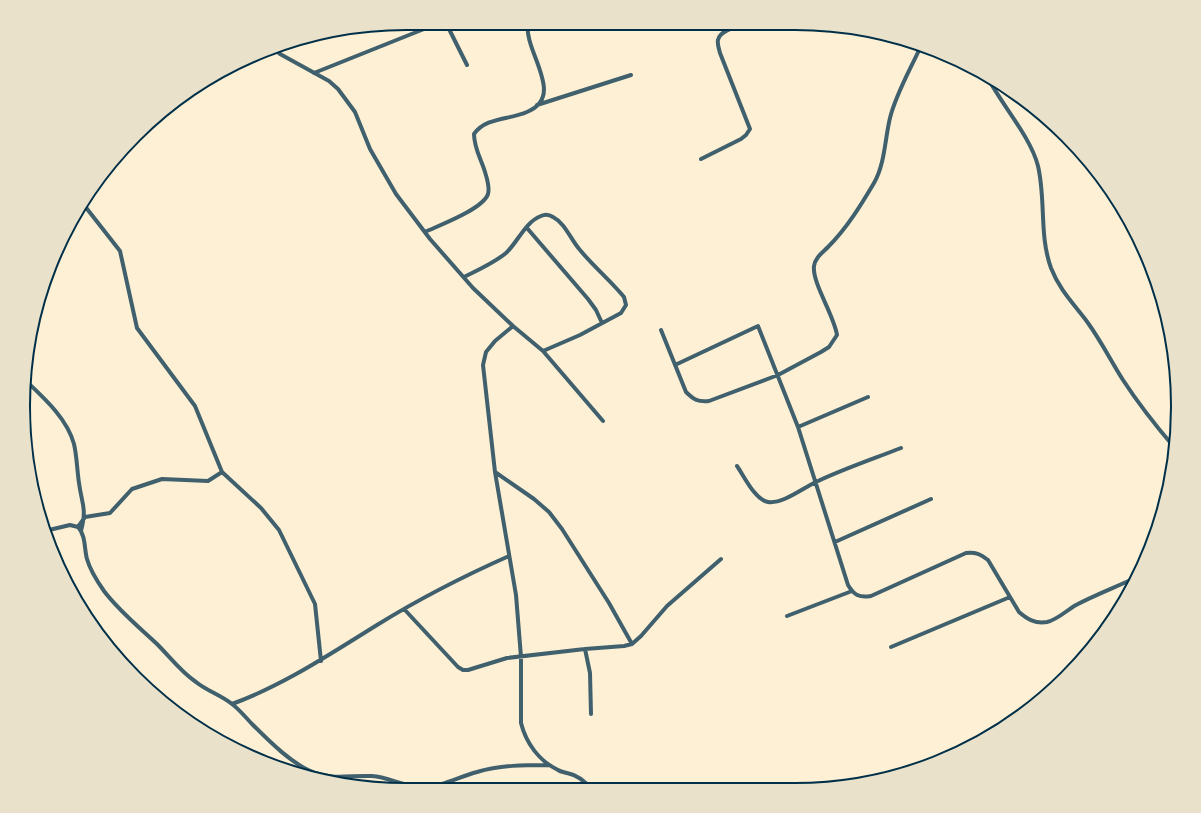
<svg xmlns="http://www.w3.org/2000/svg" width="1201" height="813" font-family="Barlow,sans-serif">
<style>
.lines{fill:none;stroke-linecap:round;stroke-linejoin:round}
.minor{stroke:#3f606c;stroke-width:4}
.rim{fill:none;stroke:#003049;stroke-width:2}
</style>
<rect width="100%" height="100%" fill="#fdf0d5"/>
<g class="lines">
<path class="minor" d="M 446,23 L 467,65
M 274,48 L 280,54 L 329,81 L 338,89 L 355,112 L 370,149 L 396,194 L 430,239 L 473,288 L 513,326 L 543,351 L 603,421
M 314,73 L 439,23
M 989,80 C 1003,106 1031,138 1038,166 C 1046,200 1039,235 1051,268 C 1060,291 1074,304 1088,323 C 1101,341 1111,361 1123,380 C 1138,403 1156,426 1174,447
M 537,105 L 631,75
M 701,159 L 741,139 L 746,135 L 750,129 L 720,53 C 719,49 717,44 718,40 C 720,29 741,26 750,23
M 84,205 L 120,251 L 137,328 L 195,406 L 222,472 L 261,508 L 279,530 L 315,604 L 321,661
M 527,228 L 588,299 L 596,310 L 602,323
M 425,232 C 440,225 483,209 488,194 C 490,187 487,179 485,172 C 481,159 474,148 474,134 C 486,117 509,120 527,112 C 567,96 523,51 528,23
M 464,277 C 478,270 494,263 506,253 C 518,242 525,222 541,216 C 545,214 550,215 553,217 C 565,223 571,240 580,250 C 593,266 610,280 624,297 L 626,305 L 621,313 L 580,335 L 543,351
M 513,326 L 495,341 L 486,352 L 483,365 L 495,472 L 516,595 L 521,657 L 521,723 C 526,743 539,761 558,770 C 561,772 564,772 567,773 C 578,775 585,781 592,790
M 661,330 L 686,392 C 694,400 698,402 709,401 L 778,375 L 821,352 L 829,347 L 837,335 C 834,315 812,283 814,266 C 815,258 822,253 828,247 C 847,228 861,205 874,183 C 885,164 885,138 890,118 C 896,94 910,70 920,48
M 675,365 L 758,326 L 798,427 L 848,585 C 854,595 859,598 871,596 L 966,553 C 976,552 980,554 988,560 L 1019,612 C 1027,619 1035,624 1047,622 C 1057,620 1067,610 1076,605 C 1095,595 1116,587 1135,578
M 24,379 C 43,397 67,418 74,444 C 77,457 77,470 79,483 C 82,505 87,508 81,531
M 798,427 L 868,397
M 737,466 C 744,476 755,500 768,502 C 783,504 803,488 816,482 C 843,469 873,459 901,448
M 495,472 L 534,499 L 549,512 L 562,529 L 609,603 L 632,644
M 78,527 L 85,517 L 110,513 L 132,489 L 162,479 L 208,481 L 222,472
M 49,530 L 70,525 L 78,527 C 86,536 84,548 87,559 C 90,570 97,581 104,591 C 119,611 139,627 157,644 C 170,657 181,672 196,682 C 207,691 221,695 232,704 C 240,710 246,718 253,725 C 270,742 293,765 315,773 C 334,780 352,775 372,776 C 389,777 404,787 422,787 C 442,787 458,777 477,772 C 501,765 524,765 549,765
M 835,542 L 931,499
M 404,609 L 458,667 L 463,670 L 468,670 L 507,658 L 585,649 L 624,646 L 632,644 L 641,636 L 667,606 L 721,559
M 787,616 L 852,591
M 891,647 L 1010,597
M 585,649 L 590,673 L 591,714
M 232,704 C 284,685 330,654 377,625 C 419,599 464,576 509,556"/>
</g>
<path d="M0 0H1201V813H0ZM406 30H795A376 376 0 0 1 1171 406V407A376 376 0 0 1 795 783H406A376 376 0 0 1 30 407V406A376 376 0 0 1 406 30Z" fill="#e9e1ca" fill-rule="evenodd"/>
<path class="rim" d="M406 30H795A376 376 0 0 1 1171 406V407A376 376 0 0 1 795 783H406A376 376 0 0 1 30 407V406A376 376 0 0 1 406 30Z"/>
</svg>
